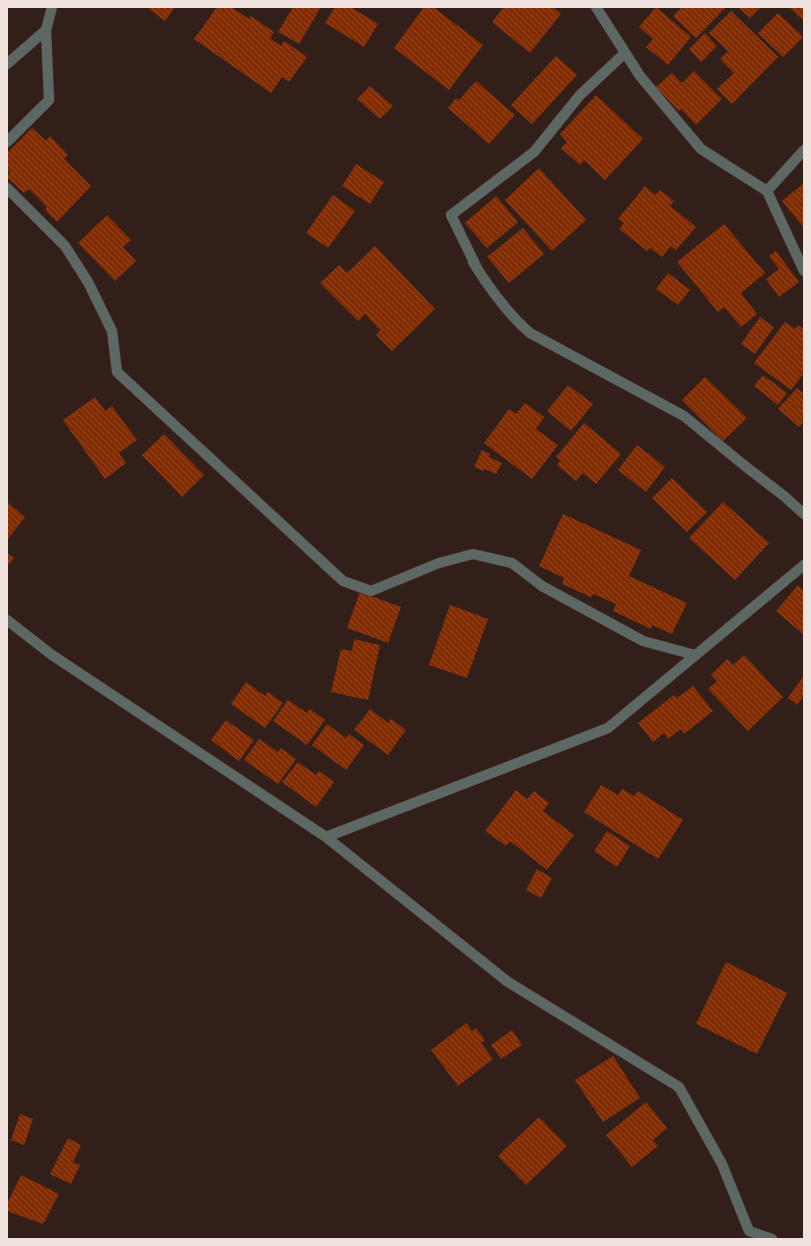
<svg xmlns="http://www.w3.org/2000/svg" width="811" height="1246" font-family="'Noto Sans',sans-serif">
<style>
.building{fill:url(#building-back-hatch)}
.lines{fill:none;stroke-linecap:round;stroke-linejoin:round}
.minor-casing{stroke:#4d3a34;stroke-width:11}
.minor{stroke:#5d6865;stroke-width:10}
</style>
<defs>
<pattern id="building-back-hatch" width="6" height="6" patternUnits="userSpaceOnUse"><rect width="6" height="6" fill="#822c04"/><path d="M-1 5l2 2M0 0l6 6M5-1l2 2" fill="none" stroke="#944a28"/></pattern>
</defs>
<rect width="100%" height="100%" fill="#321f19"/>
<path class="building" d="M 150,7 L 175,7 L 165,21 L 149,9 Z
M 217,7 L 231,7 L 249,19 L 251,16 L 274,32 L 270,38 L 281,46 L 284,41 L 307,57 L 289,82 L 282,77 L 271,93 L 194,39 Z
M 293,7 L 321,7 L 299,44 L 278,32 Z
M 335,7 L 351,7 L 378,24 L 364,47 L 325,23 Z
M 424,7 L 433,7 L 483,45 L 449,90 L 394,48 Z
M 504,7 L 552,7 L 561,14 L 530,53 L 492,22 Z
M 656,7 L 691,37 L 668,65 L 646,47 L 653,39 L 639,27 Z
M 682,7 L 726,7 L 696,38 L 673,16 Z
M 738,7 L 761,7 L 750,18 Z
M 789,7 L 804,7 L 804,21 Z
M 731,11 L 778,57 L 732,104 L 717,89 L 734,73 L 720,59 L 728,51 L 709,33 Z
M 778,13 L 803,37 L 783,57 L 758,33 Z
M 705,33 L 717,46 L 701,62 L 689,49 Z
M 556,56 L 577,75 L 532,124 L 511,105 Z
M 694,71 L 722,99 L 696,125 L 681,109 L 679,111 L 656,87 L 672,73 L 682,83 Z
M 476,81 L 515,115 L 489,144 L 448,108 L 456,98 L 459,100 Z
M 370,86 L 393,106 L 380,119 L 357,99 Z
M 596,95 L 643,139 L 605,180 L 584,160 L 580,165 L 561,148 L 567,142 L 560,134 Z
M 32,128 L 46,141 L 50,136 L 68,155 L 64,159 L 91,186 L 57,222 L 45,210 L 47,207 L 29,189 L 24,193 L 7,177 L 10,172 L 7,169 L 7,153 Z
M 356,164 L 384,182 L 370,204 L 342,186 Z
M 539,168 L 586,220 L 552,251 L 505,200 Z
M 804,183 L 804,228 L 782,201 Z
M 645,186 L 655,195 L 660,190 L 674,201 L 670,206 L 696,227 L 676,250 L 671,246 L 662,257 L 650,248 L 647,251 L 619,229 L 624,223 L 618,219 Z
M 333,195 L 355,211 L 328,248 L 306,233 Z
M 496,196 L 518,222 L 487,248 L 465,223 Z
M 107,215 L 131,240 L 123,247 L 136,261 L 115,281 L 78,243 Z
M 724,224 L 765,273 L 741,293 L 757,314 L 741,327 L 724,307 L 718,312 L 677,262 Z
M 523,228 L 544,254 L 509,283 L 487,257 Z
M 375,246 L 435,309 L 392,351 L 376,335 L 380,330 L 365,314 L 358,321 L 320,283 L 339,265 L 347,273 Z
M 776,251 L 799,282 L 779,297 L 766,279 L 779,269 L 769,256 Z
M 668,273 L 690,290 L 678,305 L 656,289 Z
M 760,317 L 774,327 L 755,354 L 741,344 Z
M 785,322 L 795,329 L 798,325 L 804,329 L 804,373 L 791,390 L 754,363 Z
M 763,375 L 787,393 L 778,405 L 754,386 Z
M 705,377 L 747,418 L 723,441 L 682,400 Z
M 568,385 L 593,404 L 571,431 L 547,411 Z
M 797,388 L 804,394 L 804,422 L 799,427 L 778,409 Z
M 95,397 L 105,411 L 112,406 L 137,440 L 119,453 L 126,463 L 105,479 L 63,420 Z
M 525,403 L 544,417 L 536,429 L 558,445 L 532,479 L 484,443 L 509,409 L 516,414 Z
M 584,423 L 621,454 L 596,484 L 583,473 L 576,481 L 557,465 L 560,461 L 556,457 Z
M 164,434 L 204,475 L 182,497 L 142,455 Z
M 637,445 L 665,467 L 646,492 L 618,470 Z
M 482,450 L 490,454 L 489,457 L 502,463 L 496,474 L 485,469 L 484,471 L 474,467 Z
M 672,478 L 707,512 L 687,532 L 652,498 Z
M 7,502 L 25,517 L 7,540 Z
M 723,502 L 769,543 L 735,580 L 689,538 Z
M 563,514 L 641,550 L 629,576 L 687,603 L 672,634 L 652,625 L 651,629 L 613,611 L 616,604 L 593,594 L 591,597 L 562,584 L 564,578 L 539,566 Z
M 7,553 L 14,558 L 7,567 Z
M 798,585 L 804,591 L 804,635 L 776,611 Z
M 360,592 L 401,607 L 388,643 L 347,628 Z
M 450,605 L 488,619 L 467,678 L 429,665 Z
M 354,639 L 380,645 L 368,700 L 331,692 L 341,649 L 352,651 Z
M 744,655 L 783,697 L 748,731 L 708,689 L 717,681 L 711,675 L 727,659 L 733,665 Z
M 804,675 L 804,696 L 797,705 L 788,698 Z
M 246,682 L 265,696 L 268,692 L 283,703 L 265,728 L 231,704 Z
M 693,686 L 713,711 L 684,734 L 681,729 L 668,739 L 664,733 L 653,742 L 638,723 L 674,695 L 677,698 Z
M 288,700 L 307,713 L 310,709 L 325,720 L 307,745 L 273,721 Z
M 370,709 L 388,723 L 391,719 L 406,730 L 388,755 L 354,730 Z
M 226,720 L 254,740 L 239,761 L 211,740 Z
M 327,724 L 346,738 L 349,734 L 364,745 L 346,770 L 312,745 Z
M 259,739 L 278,752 L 281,748 L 296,759 L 278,784 L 244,760 Z
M 298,762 L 316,775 L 319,771 L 334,782 L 316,807 L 282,782 Z
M 601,785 L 618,795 L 622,789 L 634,796 L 638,791 L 683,820 L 658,859 L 584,812 Z
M 516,790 L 527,799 L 534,791 L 549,803 L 543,811 L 574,835 L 547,870 L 510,841 L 506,846 L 485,831 Z
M 607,831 L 630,846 L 617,867 L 594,851 Z
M 537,869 L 552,878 L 541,898 L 526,890 Z
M 726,962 L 787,993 L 757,1054 L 696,1024 Z
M 466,1023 L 472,1031 L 476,1028 L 485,1040 L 481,1043 L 493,1059 L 458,1086 L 431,1050 Z
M 512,1030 L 522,1045 L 501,1059 L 491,1045 Z
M 613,1056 L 640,1098 L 603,1122 L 575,1080 Z
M 646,1102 L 667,1128 L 653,1140 L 658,1146 L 632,1167 L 606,1135 Z
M 20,1114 L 33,1119 L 24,1145 L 11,1140 Z
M 539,1117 L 567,1146 L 526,1185 L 498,1156 Z
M 68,1138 L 81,1145 L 73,1162 L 80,1165 L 71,1184 L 50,1174 Z
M 21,1175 L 59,1194 L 43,1224 L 7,1211 L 7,1199 L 9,1200 Z"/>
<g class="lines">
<g class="minor-casing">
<path id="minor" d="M 596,7 L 640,76 L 701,149 L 767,191
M 7,64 L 46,30 L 52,7
M 7,142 L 49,100 L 46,30
M 804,150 L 767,191 L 804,271
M 7,188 L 65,246 L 88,282 L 112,331 L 117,372 L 343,581 L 371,591 L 439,563 L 473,554 L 512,563 L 542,586 L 643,641 L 695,655
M 473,262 C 489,288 507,313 530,333 L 684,416 L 745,466 L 784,496 L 804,514
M 476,266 L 451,215 L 534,152 L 580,95 L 625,53
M 7,620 L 52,655 L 326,837 L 508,982 L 679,1087 L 722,1164 L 749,1231 L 772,1239
M 326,837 L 608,728 L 804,565"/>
</g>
<use href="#minor" class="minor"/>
</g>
<rect width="811" height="1246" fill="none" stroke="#f0e2dd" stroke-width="16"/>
</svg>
